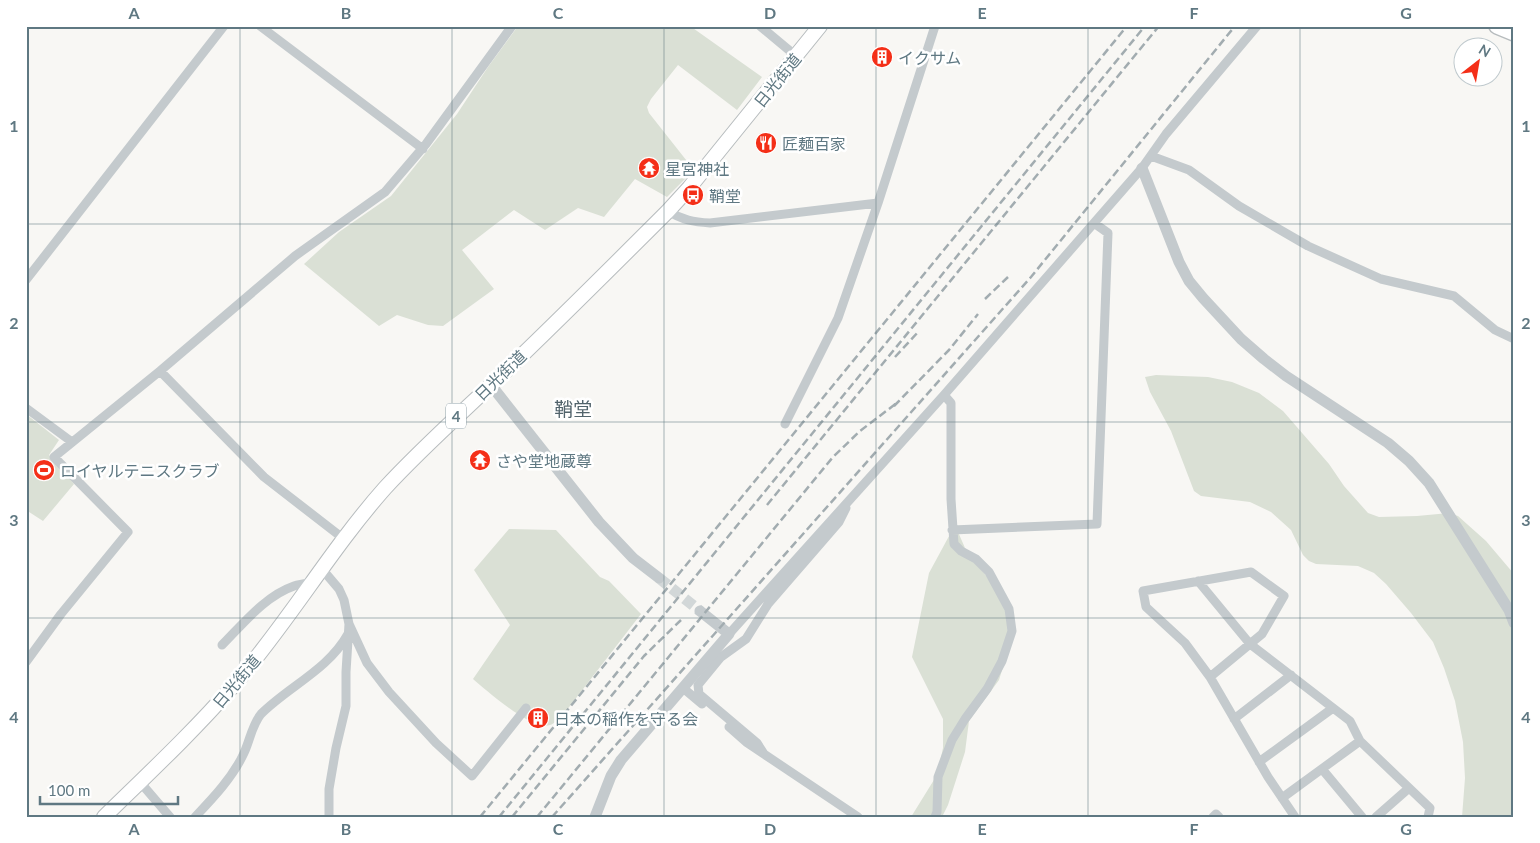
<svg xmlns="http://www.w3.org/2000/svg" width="1540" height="843" font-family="Lato,'Noto Sans JP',sans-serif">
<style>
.green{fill:#dae0d5}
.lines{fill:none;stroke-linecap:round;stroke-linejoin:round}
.tertiary-tunnel{stroke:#d2d7d8;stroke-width:11;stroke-dasharray:11 5.5;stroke-linecap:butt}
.trunk-casing{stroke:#b7bcbe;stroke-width:16}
.motorway-casing{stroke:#b7bcbe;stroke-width:18}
.minor{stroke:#c4cacd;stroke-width:9}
.tertiary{stroke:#c4cacd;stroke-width:11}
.trunk{stroke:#fff;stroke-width:14}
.motorway{stroke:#fff;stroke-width:15}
.rail{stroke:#a2acb0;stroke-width:2.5;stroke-dasharray:8 4;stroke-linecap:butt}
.grid{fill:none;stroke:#5f7882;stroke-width:1;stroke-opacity:0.55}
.labels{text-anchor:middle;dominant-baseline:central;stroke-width:5;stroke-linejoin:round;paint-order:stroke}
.shield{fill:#fff;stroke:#8fa0a8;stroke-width:1}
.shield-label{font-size:15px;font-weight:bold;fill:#5f7882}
.poi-label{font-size:16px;fill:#5f7882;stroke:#fff;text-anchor:start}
.street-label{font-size:16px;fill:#5f7882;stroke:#fff}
.quarter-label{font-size:19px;fill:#52646c;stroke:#fff}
.neatline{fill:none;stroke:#5f7882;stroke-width:2}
.grid-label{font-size:16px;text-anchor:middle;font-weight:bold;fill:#5f7882}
</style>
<rect width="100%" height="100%" fill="#f8f7f4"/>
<path class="green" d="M 518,26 L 690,26 L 762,77 L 737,110 L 678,65 L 651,99 L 647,107 L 649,113 L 694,170 L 667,197 L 635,179 L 604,217 L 578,208 L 545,230 L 514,210 L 462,250 L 494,289 L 443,326 L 428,325 L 397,315 L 379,326 L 304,264 L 339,232 L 391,196 L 457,114 L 488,67 Z
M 1156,375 L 1208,377 L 1232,382 L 1259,393 L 1283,411 L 1329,464 L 1344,486 L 1368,513 L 1379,517 L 1417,516 L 1449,513 L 1458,516 L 1486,541 L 1514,574 L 1514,817 L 1462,817 L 1465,778 L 1463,742 L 1455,701 L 1444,668 L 1433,642 L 1411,613 L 1386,584 L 1374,573 L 1358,566 L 1316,564 L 1309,561 L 1303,555 L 1291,530 L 1271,512 L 1250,502 L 1201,496 L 1194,491 L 1171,431 L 1150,392 L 1145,377 Z
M 26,414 L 59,440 L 49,455 L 74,484 L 43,521 L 26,510 Z
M 955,525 L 965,548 L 977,565 L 1005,598 L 1008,627 L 1008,651 L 999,680 L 969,721 L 965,752 L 948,805 L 942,817 L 911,817 L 937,775 L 943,748 L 943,719 L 912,657 L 929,573 Z
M 509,529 L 556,530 L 600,577 L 609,581 L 641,614 L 563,715 C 559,718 554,724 550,725 C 533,732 486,690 473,679 L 510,625 L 474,570 Z"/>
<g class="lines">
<path class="tertiary-tunnel" d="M 659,578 L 700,611"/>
<g class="trunk-casing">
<path id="trunk" d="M 104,817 C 148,774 193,732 233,686 C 288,623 330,550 385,488 C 419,451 456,418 493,383 C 552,327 610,269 668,211 L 689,188 L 820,26"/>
</g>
<g class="motorway-casing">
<path id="motorway" d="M 1497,26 L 1514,33"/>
</g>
<path class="minor" d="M 260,26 L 423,149
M 760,26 L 796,56
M 1151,156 L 1189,170 L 1239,206 L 1308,246 L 1381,279 L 1454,296 L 1495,330 L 1514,339
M 668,211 C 682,220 694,222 710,223 L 878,203
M 26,280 L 224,26
M 160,371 L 264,477 L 344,539
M 26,408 L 72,442
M 785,424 L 838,318 L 878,203 L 935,26
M 952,530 L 1097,524 L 1108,233 L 1094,223
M 322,569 L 339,589 L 344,600 L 349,624 L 346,672 L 346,706 L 336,748 L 329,789 L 329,817
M 1198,581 L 1250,644 L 1350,721 L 1360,741 L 1430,808 L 1428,817
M 349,624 L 367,663 L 389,692 L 436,743 L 472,776 L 526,708
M 729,634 L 944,395 L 1094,223 L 1142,168 L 1166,134 L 1257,26
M 222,645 C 243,624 265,596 294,586 C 300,584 307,583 313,582
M 26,662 L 61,614 L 128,532 L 54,457 L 160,371 L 295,256 L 385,192 L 426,144 L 512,26
M 1210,677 L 1262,634 L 1284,596 L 1251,572 L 1143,591 L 1146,607 L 1185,643 L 1210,677 L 1268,777 L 1295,817
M 683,688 L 702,704
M 1234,719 L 1291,675
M 729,727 L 746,742 L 858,817
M 764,754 L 757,743 L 699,694 L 698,685 L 721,657 L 746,639 L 768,604 L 839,522 L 846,508
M 1259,762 L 1333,708
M 1322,769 L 1362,817
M 140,782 L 170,817
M 1282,798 L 1360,741
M 195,817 C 213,798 233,777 244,753 C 250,740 252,725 261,714 C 289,686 328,670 348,634
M 935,817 L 937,812 L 938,777 L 952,740 L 965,719 L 987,689 L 1002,661 L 1012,631 L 1009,609 L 989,572 L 976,559 L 961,551 L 954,544 L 951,499 L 951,403 L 944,395
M 1213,817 L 1216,814 L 1219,817
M 1376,817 L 1409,788"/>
<path class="tertiary" d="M 1142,168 L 1179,262 L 1189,281 L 1203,298 L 1241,339 L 1264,359 L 1286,376 L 1388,443 L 1409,461 L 1429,483 L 1509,610 L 1514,623
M 491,385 L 599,522 L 633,558 L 659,578
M 595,817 L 611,776 L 621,760 L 729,634 L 700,611"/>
<use href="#trunk" class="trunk"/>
<use href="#motorway" class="motorway"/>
<path class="rail" d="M 985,299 L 1008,277
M 895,357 L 919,331
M 894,406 L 949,350 L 978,314
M 767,505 L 1159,26
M 480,817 L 1127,26
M 499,817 L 1145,26
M 512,817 L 644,656 L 681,620
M 537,817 L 833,457 L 860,431 L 898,402
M 552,817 L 1031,277 L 1235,26"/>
</g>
<path class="grid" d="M 240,26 L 240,817M 452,26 L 452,817M 664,26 L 664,817M 876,26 L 876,817M 1088,26 L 1088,817M 1300,26 L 1300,817M 26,224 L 1514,224M 26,422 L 1514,422M 26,618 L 1514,618"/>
<defs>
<g id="building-disc" transform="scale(1.125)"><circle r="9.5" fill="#f42f18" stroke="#fff"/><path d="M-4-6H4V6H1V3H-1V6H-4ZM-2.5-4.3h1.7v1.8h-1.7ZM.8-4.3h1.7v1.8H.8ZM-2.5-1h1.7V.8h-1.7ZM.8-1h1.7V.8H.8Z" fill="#fff"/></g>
<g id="restaurant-disc" transform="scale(1.125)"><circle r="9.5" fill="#f42f18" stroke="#fff"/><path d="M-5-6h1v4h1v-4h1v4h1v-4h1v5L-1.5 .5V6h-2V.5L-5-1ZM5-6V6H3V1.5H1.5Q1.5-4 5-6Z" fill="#fff"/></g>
<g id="temple-disc" transform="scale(1.125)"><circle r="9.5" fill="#f42f18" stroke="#fff"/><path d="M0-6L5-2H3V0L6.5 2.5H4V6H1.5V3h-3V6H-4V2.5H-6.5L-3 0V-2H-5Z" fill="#fff"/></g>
<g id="bus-disc" transform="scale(1.125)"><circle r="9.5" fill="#f42f18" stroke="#fff"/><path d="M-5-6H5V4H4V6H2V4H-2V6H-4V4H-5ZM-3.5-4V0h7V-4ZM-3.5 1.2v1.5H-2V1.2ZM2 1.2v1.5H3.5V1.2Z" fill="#fff"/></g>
<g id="stadium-disc" transform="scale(1.125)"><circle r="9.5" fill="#f42f18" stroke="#fff"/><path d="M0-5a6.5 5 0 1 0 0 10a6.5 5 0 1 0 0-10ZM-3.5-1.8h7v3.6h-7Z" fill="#fff"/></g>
</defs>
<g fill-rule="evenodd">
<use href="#building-disc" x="882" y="57"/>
<use href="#restaurant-disc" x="766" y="143"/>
<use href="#temple-disc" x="649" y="168"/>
<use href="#bus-disc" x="693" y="195"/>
<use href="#temple-disc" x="480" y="460"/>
<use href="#stadium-disc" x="44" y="470"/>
<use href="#building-disc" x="538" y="718"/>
</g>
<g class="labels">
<rect class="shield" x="446" y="403.5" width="20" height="25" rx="4"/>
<g class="shield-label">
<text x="456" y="416">4</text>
</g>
<g class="poi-label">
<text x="898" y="57">イクサム</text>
<text x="782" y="143">匠麺百家</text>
<text x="665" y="168">星宮神社</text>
<text x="709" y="195">鞘堂</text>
<text x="496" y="460">さや堂地蔵尊</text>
<text x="60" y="470">ロイヤルテニスクラブ</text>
<text x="554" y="718">日本の稲作を守る会</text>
</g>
<g class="street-label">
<text transform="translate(777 80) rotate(-51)">日光街道</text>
<text transform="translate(500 375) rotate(-44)">日光街道</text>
<text transform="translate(236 681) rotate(-50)">日光街道</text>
</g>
<g class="quarter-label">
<text x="573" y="408">鞘堂</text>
</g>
</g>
<rect width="1540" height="843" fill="none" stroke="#ffffff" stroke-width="55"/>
<g transform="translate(1478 62) rotate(31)"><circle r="24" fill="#ffffff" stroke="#bfc9cd"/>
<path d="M0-4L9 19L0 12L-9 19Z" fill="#f42f18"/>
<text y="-8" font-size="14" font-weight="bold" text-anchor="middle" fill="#5f7882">N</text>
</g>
<path d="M40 796v8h138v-8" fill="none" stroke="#5f7882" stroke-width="2.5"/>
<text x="48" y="796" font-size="15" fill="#5f7882" stroke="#ffffff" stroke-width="4" paint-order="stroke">100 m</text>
<rect x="28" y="28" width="1484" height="788" class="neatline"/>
<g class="grid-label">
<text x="134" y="19">A</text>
<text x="346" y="19">B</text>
<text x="558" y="19">C</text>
<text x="770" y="19">D</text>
<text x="982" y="19">E</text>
<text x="1194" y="19">F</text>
<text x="1406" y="19">G</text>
<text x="14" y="132">1</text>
<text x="1526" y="132">1</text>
<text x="14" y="329">2</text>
<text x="1526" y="329">2</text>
<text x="14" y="526">3</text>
<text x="1526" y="526">3</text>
<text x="14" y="723">4</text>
<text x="1526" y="723">4</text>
<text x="134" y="835">A</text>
<text x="346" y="835">B</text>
<text x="558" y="835">C</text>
<text x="770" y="835">D</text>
<text x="982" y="835">E</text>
<text x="1194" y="835">F</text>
<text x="1406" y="835">G</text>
</g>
</svg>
